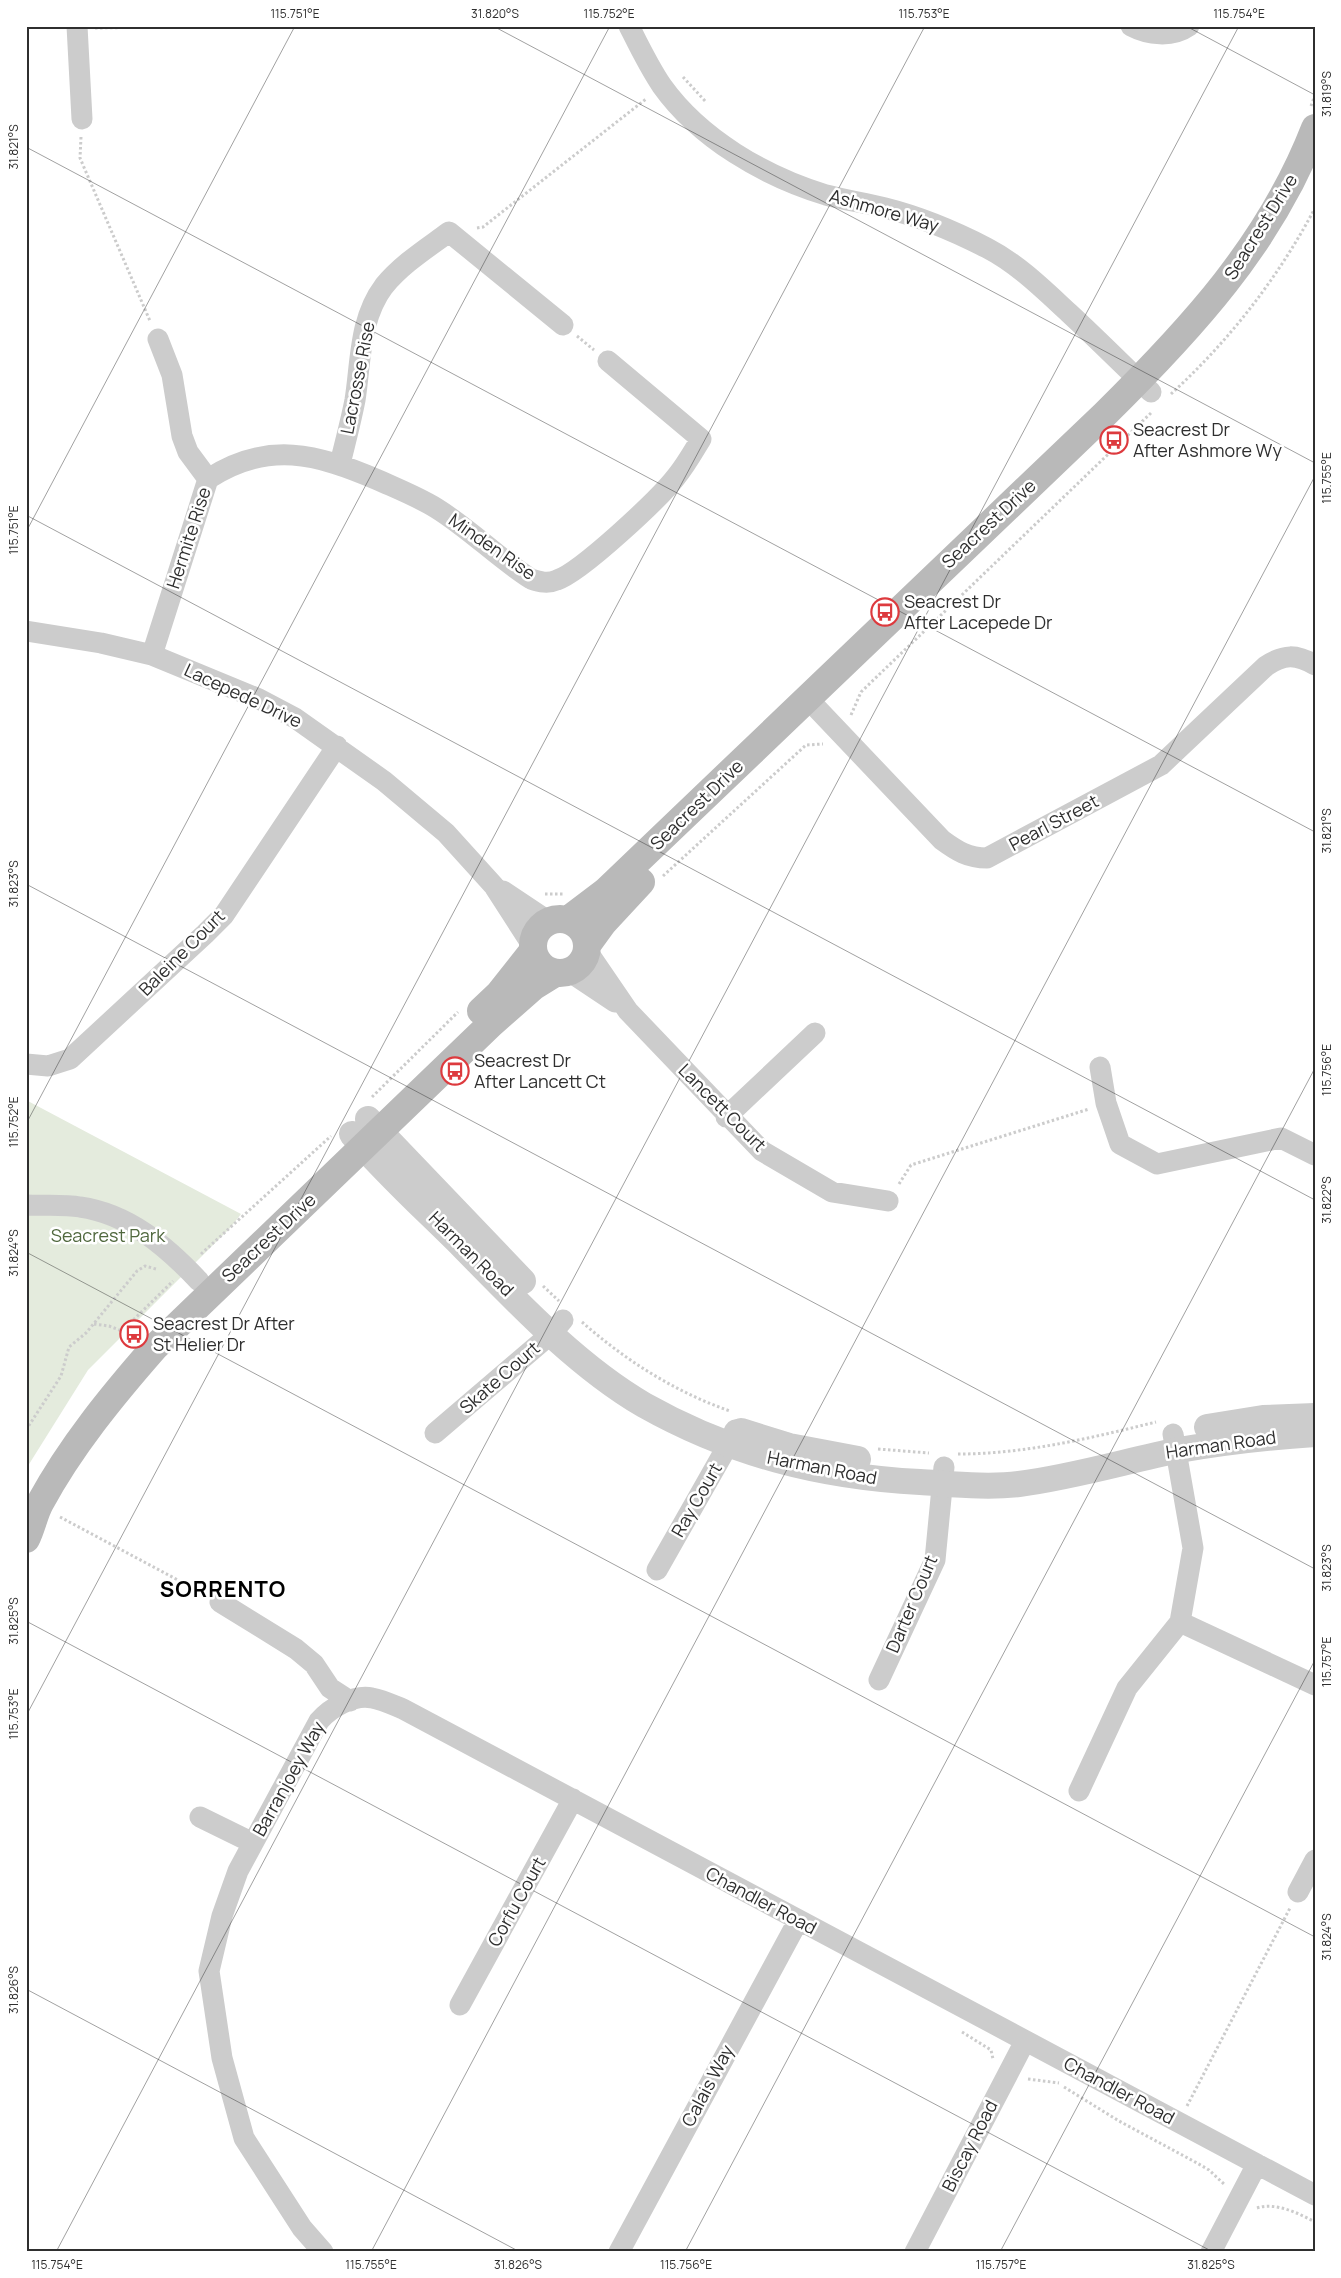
<svg xmlns="http://www.w3.org/2000/svg" width="1341" height="2278" font-family="Manrope,sans-serif">
<style>
.green{fill:#e4ebdd}
.lines{fill:none;stroke-linecap:round;stroke-linejoin:round}
.path{stroke:#ccc;stroke-width:3;stroke-dasharray:2.5 2.5;stroke-linecap:butt}
.minor{stroke:#ccc;stroke-width:21}
.tertiary{stroke:#ccc;stroke-width:26}
.secondary{stroke:#b9b9b9;stroke-width:28}
.ticks{fill:none;stroke:#2f2f2f;stroke-width:1;stroke-opacity:0.45}
.labels{text-anchor:middle;stroke-width:5;stroke-linejoin:round;paint-order:stroke}
.street-label{font-size:18px;fill:#2f2f2f;stroke:#fff}
.poi-label{font-size:18px;fill:#2f2f2f;stroke:#fff;text-anchor:start}
.park-label{font-size:18px;fill:#50683e;stroke:#fff}
.district-label{font-size:22px;font-weight:bold;letter-spacing:1px;fill:#000;stroke:#fff}
.neatline{fill:none;stroke:#2f2f2f;stroke-width:2}
.ticks-label{font-size:12px;text-anchor:middle;fill:#2f2f2f}
</style>
<rect width="100%" height="100%" fill="#fff"/>
<path class="green" d="M 26,1100 L 241,1214 L 230,1228 L 88,1370 L 26,1469 Z"/>
<g class="lines">
<path class="path" d="M 95,28 L 222,26
M 683,77 L 706,102
M 1311,106 L 1315,95
M 81,137 L 80,158 L 150,321
M 477,228 L 483,227 L 646,99
M 577,336 L 594,350
M 1171,394 C 1229,341 1278,278 1315,208
M 851,715 L 861,692 L 1152,412
M 663,876 L 806,745 L 823,744
M 545,894 L 564,894
M 372,1097 L 458,1012
M 899,1184 L 911,1165 L 1089,1109
M 201,1254 L 331,1136
M 543,1286 L 559,1301
M 582,1322 C 625,1360 675,1392 730,1411
M 94,1324 L 109,1326 L 122,1331 L 173,1281
M 26,1430 L 61,1376 L 69,1347 L 86,1333 L 137,1271 L 145,1266 L 156,1269
M 878,1449 L 929,1453
M 958,1454 C 1025,1454 1091,1438 1156,1422
M 60,1517 L 204,1594
M 962,2032 L 991,2050 L 993,2059
M 1028,2079 L 1059,2083
M 1064,2087 L 1119,2121 L 1197,2163 L 1209,2170 L 1225,2185
M 1187,2106 L 1290,1908
M 1257,2208 C 1276,2202 1298,2213 1315,2222"/>
<path class="minor" d="M 77,26 L 82,119
M 629,26 C 639,46 649,67 662,86 C 700,139 764,176 826,195 C 845,200 865,203 885,208 C 921,217 954,231 987,248 C 1018,264 1044,290 1069,313 C 1097,339 1124,366 1151,392
M 1131,26 C 1148,35 1172,38 1189,26
M 340,464 C 345,443 351,421 355,400 C 361,362 359,319 384,286 C 402,264 426,249 449,232 L 563,325
M 208,479 C 268,440 317,454 378,480 C 398,489 418,497 436,508 C 470,529 498,558 531,579 C 540,582 548,584 557,580 C 581,572 659,499 676,477 C 686,465 693,452 701,439 L 608,361
M 26,631 L 101,643 L 152,655 L 259,699 L 295,718 L 384,781 L 446,833 L 494,886 L 532,945
M 152,655 L 208,479 L 188,452 L 182,436 L 172,375 L 158,339
M 808,699 L 942,840 C 957,851 968,858 987,858 L 1161,765 L 1266,666 C 1284,654 1296,654 1315,665
M 503,891 L 548,921
M 587,951 L 628,1011 L 762,1151 L 832,1192 L 888,1201
M 570,972 L 615,1002
M 26,1064 L 48,1066 L 70,1059 L 205,934 L 224,915 L 337,746
M 1100,1067 L 1106,1103 L 1120,1144 L 1157,1164 L 1281,1138 L 1315,1155
M 726,1117 L 815,1033
M 26,1205 C 44,1206 63,1204 80,1207 C 129,1214 166,1246 199,1281
M 435,1433 L 552,1333 L 563,1320
M 657,1570 L 728,1445 L 735,1430
M 220,1602 L 296,1649 L 314,1664 L 330,1688 L 350,1701
M 1180,1622 L 1315,1685
M 879,1680 L 935,1560 L 944,1467
M 1079,1791 L 1127,1688 L 1180,1622 L 1193,1548 L 1173,1434
M 200,1817 L 253,1843
M 1298,1892 L 1315,1860
M 460,2005 L 573,1799
M 323,2252 L 302,2228 L 244,2138 L 222,2058 L 209,1971 L 222,1916 L 238,1871 L 319,1721 C 330,1708 354,1694 372,1698 C 383,1700 393,1705 403,1709 L 1315,2195
M 619,2252 L 798,1921
M 915,2252 L 1025,2041
M 1211,2252 L 1257,2164"/>
<path class="tertiary" d="M 368,1119 L 523,1281
M 352,1134 C 386,1174 426,1210 463,1247 C 517,1302 577,1366 644,1405 C 731,1454 821,1477 920,1482 C 952,1484 987,1488 1019,1484 C 1073,1477 1126,1461 1179,1450 C 1224,1442 1269,1437 1315,1434
M 1207,1427 L 1263,1418 L 1315,1416
M 741,1431 L 789,1446 L 858,1459"/>
<path class="secondary" d="M533 946a27 27 0 1 1 54 0a27 27 0 1 1-54 0Z
M 568,920 L 605,892 L 1104,415 C 1191,329 1270,244 1315,128
M 587,945 L 603,923 L 641,882
M 481,1011 L 499,994 L 533,951
M 26,1539 C 32,1527 34,1514 40,1503 C 71,1446 112,1396 154,1348 L 492,1023 L 534,986 L 555,973"/>
</g>
<path class="ticks" d="M 493,26 L 1315,463M 1186,26 L 1315,95M 26,147 L 1315,832M 26,515 L 1315,1200M 26,532 L 295,26M 26,884 L 1315,1569M 26,1124 L 610,26M 26,1252 L 1315,1937M 26,1621 L 1213,2252M 26,1716 L 925,26M 26,1989 L 520,2252M 56,2252 L 1239,26M 371,2252 L 1315,476M 685,2252 L 1315,1068M 1000,2252 L 1315,1660M 1315,2252 L 1315,2251"/>
<defs>
<g id="bus-ring" transform="scale(1.4375)"><circle r="9.5" fill="#fff" stroke="#dd3a3e" stroke-width="1.5"/><path d="M-5-6H5V4H4V6H2V4H-2V6H-4V4H-5ZM-3.5-4V0h7V-4ZM-3.5 1.2v1.5H-2V1.2ZM2 1.2v1.5H3.5V1.2Z" fill="#dd3a3e"/></g>
</defs>
<g fill-rule="evenodd">
<use href="#bus-ring" x="1114" y="440"/>
<use href="#bus-ring" x="885" y="612"/>
<use href="#bus-ring" x="455" y="1071"/>
<use href="#bus-ring" x="134" y="1334"/>
</g>
<g class="labels">
<g class="street-label">
<text transform="translate(884 211) rotate(16)" y="6">Ashmore Way</text>
<text transform="translate(1261 227) rotate(-58)" y="6">Seacrest Drive</text>
<text transform="translate(358 378) rotate(-79)" y="6">Lacrosse Rise</text>
<text transform="translate(989 524) rotate(-43)" y="6">Seacrest Drive</text>
<text transform="translate(189 538) rotate(-72)" y="6">Hermite Rise</text>
<text transform="translate(492 547) rotate(35)" y="6">Minden Rise</text>
<text transform="translate(243 696) rotate(25)" y="6">Lacepede Drive</text>
<text transform="translate(697 805) rotate(-44)" y="6">Seacrest Drive</text>
<text transform="translate(1054 823) rotate(-28)" y="6">Pearl Street</text>
<text transform="translate(182 953) rotate(-45)" y="6">Baleine Court</text>
<text transform="translate(722 1108) rotate(45)" y="6">Lancett Court</text>
<text transform="translate(269 1238) rotate(-43)" y="6">Seacrest Drive</text>
<text transform="translate(471 1254) rotate(45)" y="6">Harman Road</text>
<text transform="translate(500 1378) rotate(-41)" y="6">Skate Court</text>
<text transform="translate(1221 1445) rotate(-8)" y="6">Harman Road</text>
<text transform="translate(822 1468) rotate(11)" y="6">Harman Road</text>
<text transform="translate(697 1500) rotate(-60)" y="6">Ray Court</text>
<text transform="translate(912 1604) rotate(-67)" y="6">Darter Court</text>
<text transform="translate(289 1779) rotate(-61)" y="6">Barranjoey Way</text>
<text transform="translate(761 1901) rotate(28)" y="6">Chandler Road</text>
<text transform="translate(517 1902) rotate(-61)" y="6">Corfu Court</text>
<text transform="translate(708 2086) rotate(-62)" y="6">Calais Way</text>
<text transform="translate(1119 2091) rotate(28)" y="6">Chandler Road</text>
<text transform="translate(970 2146) rotate(-63)" y="6">Biscay Road</text>
</g>
<g class="poi-label">
<text x="1133" y="436">Seacrest Dr<tspan x="1133" dy="21">After Ashmore Wy</tspan></text>
<text x="904" y="608">Seacrest Dr<tspan x="904" dy="21">After Lacepede Dr</tspan></text>
<text x="474" y="1067">Seacrest Dr<tspan x="474" dy="21">After Lancett Ct</tspan></text>
<text x="153" y="1330">Seacrest Dr After<tspan x="153" dy="21">St Helier Dr</tspan></text>
</g>
<g class="park-label">
<text x="108" y="1242">Seacrest Park</text>
</g>
<g class="district-label">
<text x="223" y="1597">SORRENTO</text>
</g>
</g>
<rect width="1341" height="2278" fill="none" stroke="#ffffff" stroke-width="55"/>
<rect x="28" y="28" width="1286" height="2222" class="neatline"/>
<g class="ticks-label">
<text x="295" y="18">115.751°E</text>
<text x="495" y="18">31.820°S</text>
<text x="609" y="18">115.752°E</text>
<text x="924" y="18">115.753°E</text>
<text x="1239" y="18">115.754°E</text>
<text transform="translate(1327 94) rotate(-90)" y="4">31.819°S</text>
<text transform="translate(14 147) rotate(-90)" y="4">31.821°S</text>
<text transform="translate(1327 478) rotate(-90)" y="4">115.755°E</text>
<text transform="translate(14 530) rotate(-90)" y="4">115.751°E</text>
<text transform="translate(1327 831) rotate(-90)" y="4">31.821°S</text>
<text transform="translate(14 884) rotate(-90)" y="4">31.823°S</text>
<text transform="translate(1327 1070) rotate(-90)" y="4">115.756°E</text>
<text transform="translate(14 1122) rotate(-90)" y="4">115.752°E</text>
<text transform="translate(1327 1200) rotate(-90)" y="4">31.822°S</text>
<text transform="translate(14 1253) rotate(-90)" y="4">31.824°S</text>
<text transform="translate(1327 1568) rotate(-90)" y="4">31.823°S</text>
<text transform="translate(14 1621) rotate(-90)" y="4">31.825°S</text>
<text transform="translate(1327 1662) rotate(-90)" y="4">115.757°E</text>
<text transform="translate(14 1714) rotate(-90)" y="4">115.753°E</text>
<text transform="translate(1327 1937) rotate(-90)" y="4">31.824°S</text>
<text transform="translate(14 1990) rotate(-90)" y="4">31.826°S</text>
<text x="57" y="2269">115.754°E</text>
<text x="371" y="2269">115.755°E</text>
<text x="518" y="2269">31.826°S</text>
<text x="686" y="2269">115.756°E</text>
<text x="1001" y="2269">115.757°E</text>
<text x="1211" y="2269">31.825°S</text>
</g>
</svg>
